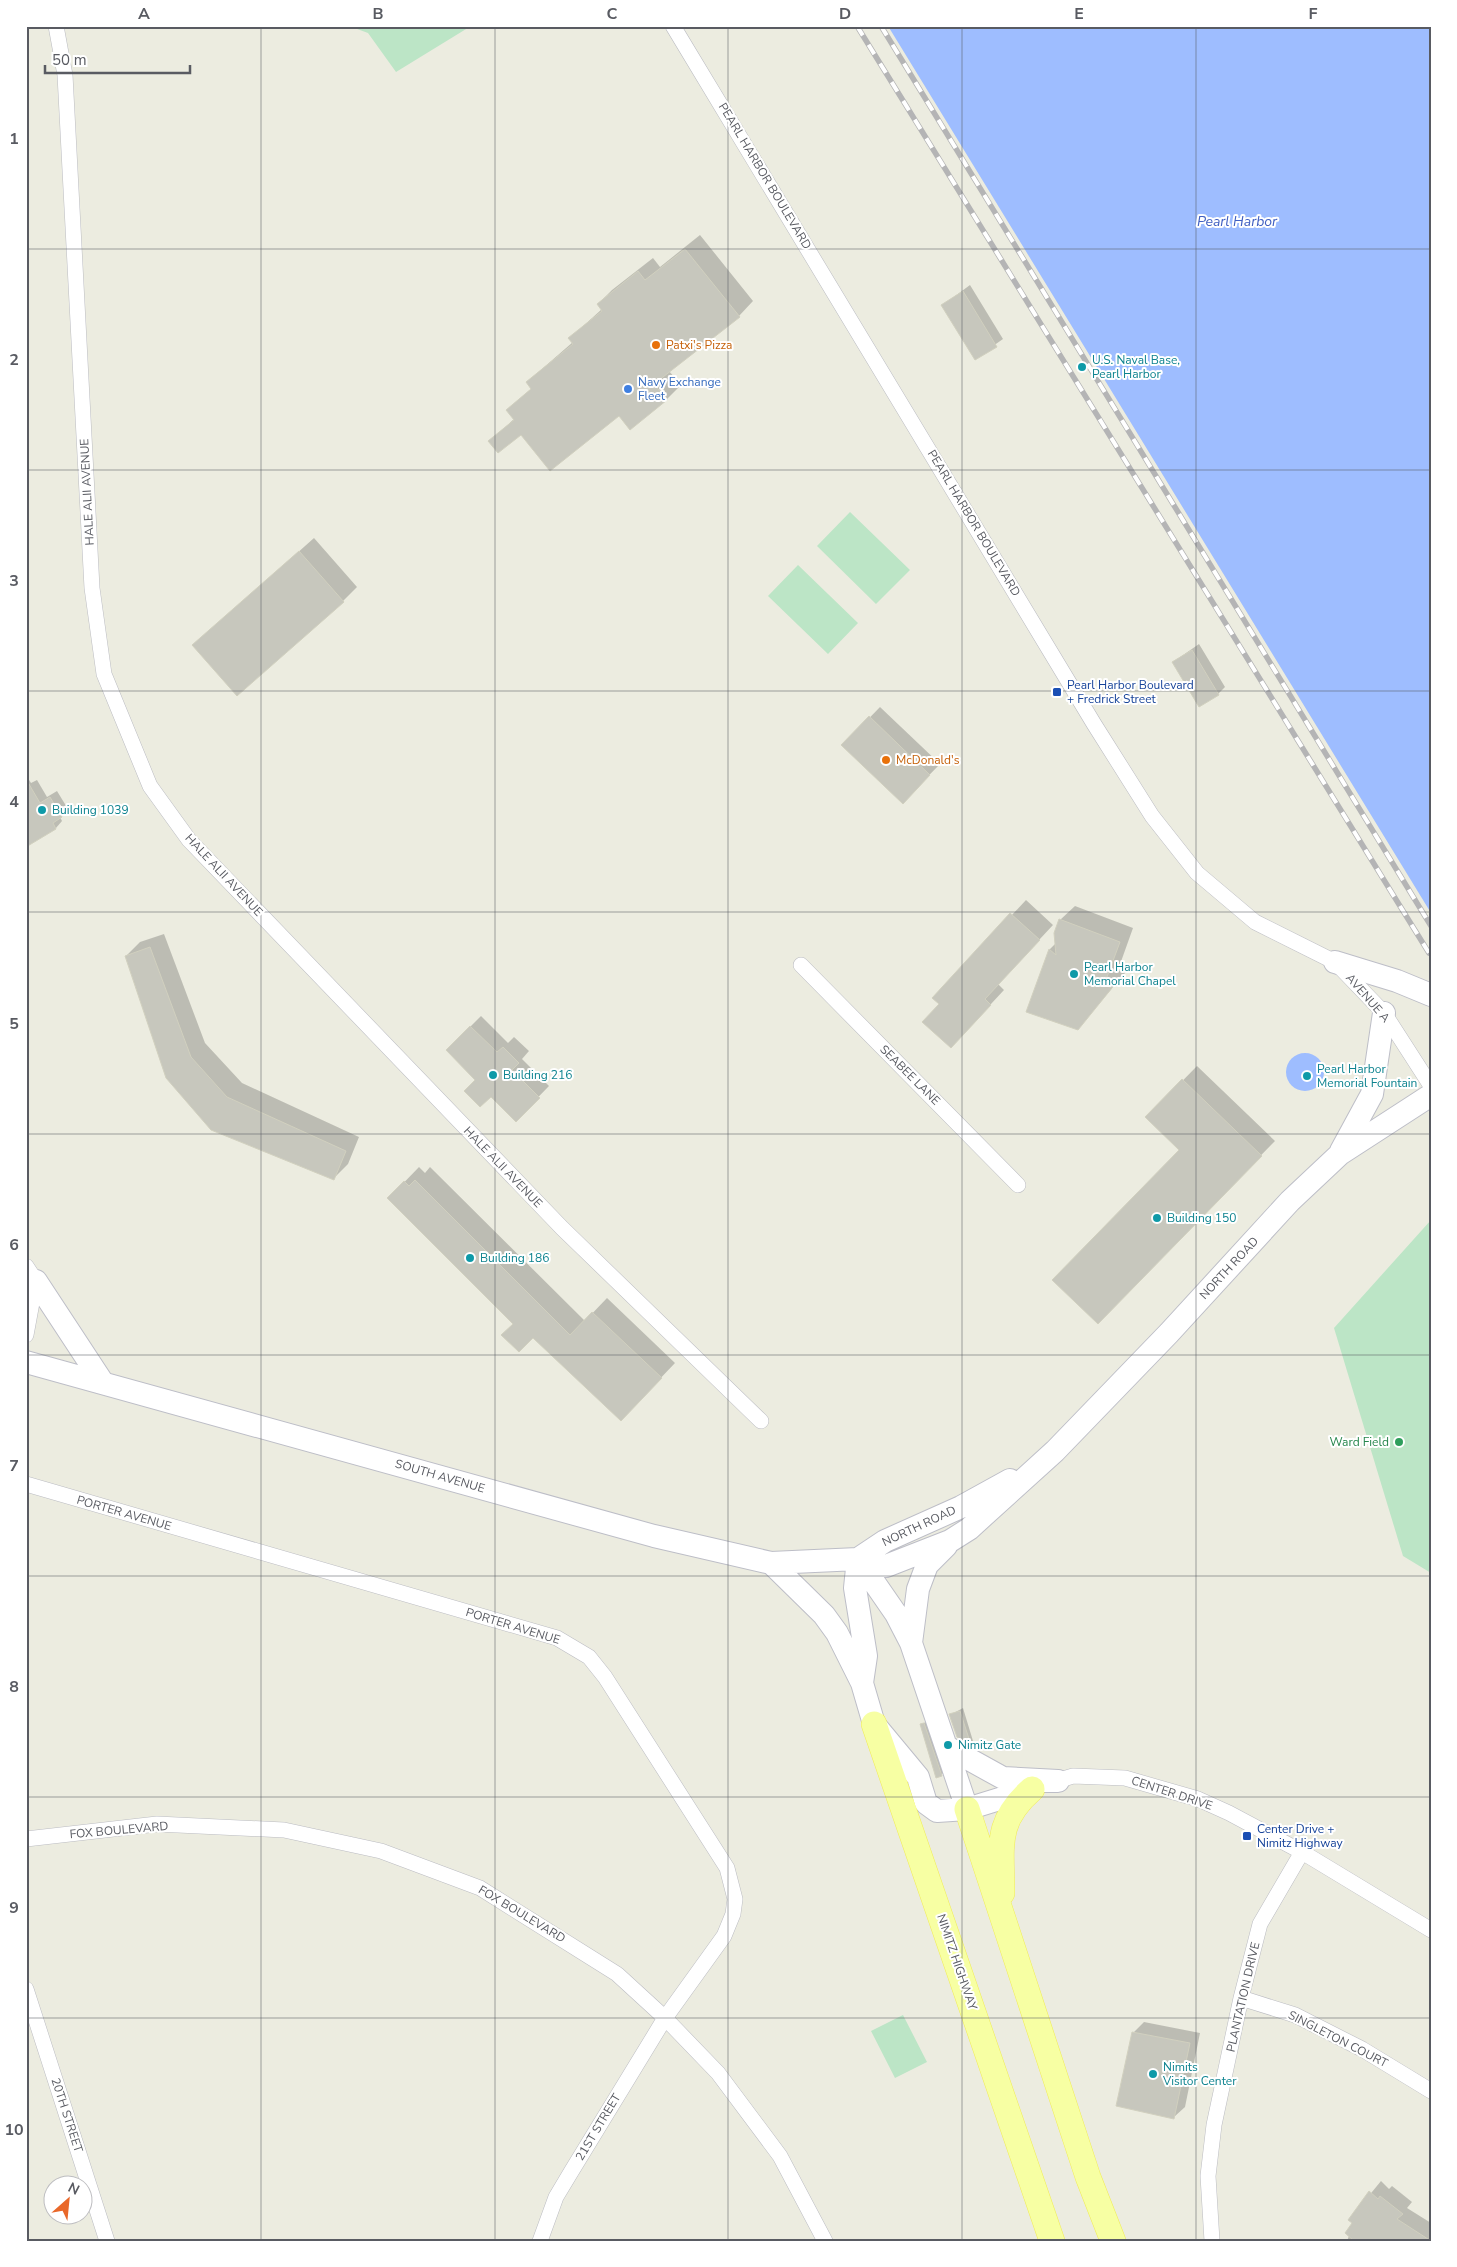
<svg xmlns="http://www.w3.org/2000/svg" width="1457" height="2267" font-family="'Nunito Sans',sans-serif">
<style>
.green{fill:#bce5c6}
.water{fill:#9ebdff}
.shadow{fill:#0003}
.building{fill:#c7c7bd;stroke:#d1d0bf}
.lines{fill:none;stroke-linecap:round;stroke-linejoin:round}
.street-casing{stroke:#bbbcc2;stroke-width:16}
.secondary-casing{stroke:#bdbec7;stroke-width:24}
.primary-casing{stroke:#f1ec55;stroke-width:26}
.street{stroke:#fff;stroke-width:15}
.secondary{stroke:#fff;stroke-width:22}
.primary{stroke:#f7ffa3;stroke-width:25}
.rail-casing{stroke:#b4b4b5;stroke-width:5.5}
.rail{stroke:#fff;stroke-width:4;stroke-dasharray:11;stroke-linecap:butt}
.grid{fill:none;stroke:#595b62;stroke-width:1;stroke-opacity:0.55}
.food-dot{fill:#e8710a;stroke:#fff;stroke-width:2}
.culture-dot{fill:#0f9aa8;stroke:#fff;stroke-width:2}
.shop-dot{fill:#3f7fe0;stroke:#fff;stroke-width:2}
.transit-dot{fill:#1a4fb4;stroke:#fff;stroke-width:2}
.leisure-dot{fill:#2e9e5b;stroke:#fff;stroke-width:2}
.labels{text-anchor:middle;stroke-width:4;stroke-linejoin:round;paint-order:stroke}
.street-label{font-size:12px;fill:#595b62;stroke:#fff}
.food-label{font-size:12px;fill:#c56008;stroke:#fff;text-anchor:start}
.culture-label{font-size:12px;fill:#0d838f;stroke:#fff;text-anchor:start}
.shop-label{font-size:12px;fill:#366cbe;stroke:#fff;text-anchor:start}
.transit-label{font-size:12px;fill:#164399;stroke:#fff;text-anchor:start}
.leisure-label{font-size:12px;fill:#27864d;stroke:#fff;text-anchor:end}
.water-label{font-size:14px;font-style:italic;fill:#4160c2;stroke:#fff}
.neatline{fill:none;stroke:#595b62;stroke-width:2}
.grid-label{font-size:16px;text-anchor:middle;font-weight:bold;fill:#595b62}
</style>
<rect width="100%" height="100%" fill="#ecece0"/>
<path class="green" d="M 349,26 L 471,26 L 396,72 L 368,33 Z
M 850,512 L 910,570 L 876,604 L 817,546 Z
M 798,565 L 858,623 L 828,654 L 768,596 Z
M 1431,1220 L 1431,1573 L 1403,1556 L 1334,1328 Z
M 903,2015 L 927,2062 L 895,2078 L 871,2031 Z"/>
<path class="water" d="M 888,26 L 1431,26 L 1431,913 Z
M1286 1072a19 19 0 1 1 38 0a19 19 0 1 1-38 0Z"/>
<path class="shadow" d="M 700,235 L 753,301 L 739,316 L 669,371 L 681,385 L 667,399 L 630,429 L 619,415 L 490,441 L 514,419 L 507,410 L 532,388 L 527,382 L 573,342 L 570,338 L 602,309 L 598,304 L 612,290 L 653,258 L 660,267 Z
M 970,285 L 1003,339 L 976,358 L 943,305 Z
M 314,538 L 357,587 L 343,601 L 194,645 Z
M 1199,644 L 1225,687 L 1218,694 L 1173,662 Z
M 880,707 L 940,764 L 903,802 L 843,745 Z
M 26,775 L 31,783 L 37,780 L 47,797 L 57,791 L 68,809 L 60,817 L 62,821 L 56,828 L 26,845 Z
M 1026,900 L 1053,925 L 998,984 L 1004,990 L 965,1032 L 934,998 Z
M 1075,906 L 1133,928 L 1118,970 L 1125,973 L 1077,1029 L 1028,1011 L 1050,949 L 1056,943 L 1060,920 Z
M 164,934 L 205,1043 L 242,1083 L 359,1137 L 348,1164 L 334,1178 L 212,1129 L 126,956 L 140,942 Z
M 481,1016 L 508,1043 L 514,1037 L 529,1051 L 522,1059 L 549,1086 L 516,1120 L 447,1050 Z
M 1197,1066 L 1275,1141 L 1112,1308 L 1181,1150 L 1147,1117 Z
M 419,1167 L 425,1173 L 430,1167 L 585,1321 L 607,1298 L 675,1363 L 635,1405 L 515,1324 L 389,1198 Z
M 963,1708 L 973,1741 L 970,1743 L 950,1715 Z
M 927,1721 L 944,1772 L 941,1775 L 921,1725 Z
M 1144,2022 L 1200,2033 L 1185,2107 L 1174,2117 L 1133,2033 Z
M 1381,2181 L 1389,2189 L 1392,2186 L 1412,2202 L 1407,2208 L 1431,2223 L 1431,2241 L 1347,2241 L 1354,2223 L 1349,2220 Z"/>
<path class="building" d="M 685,249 L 740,317 L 654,384 L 667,400 L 630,430 L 619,416 L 550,471 L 521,435 L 498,453 L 488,441 L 514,420 L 506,410 L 531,389 L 526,382 L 573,344 L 568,338 L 602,311 L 597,304 L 638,271 L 645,280 Z
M 963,291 L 997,347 L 975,360 L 941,305 Z
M 299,551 L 344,602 L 237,696 L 192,645 Z
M 1192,650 L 1219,695 L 1199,707 L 1172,662 Z
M 869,716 L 930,775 L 903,804 L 841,745 Z
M 26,779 L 40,803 L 50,797 L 62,817 L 53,823 L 56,829 L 26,847 Z
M 1010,913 L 1040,940 L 985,999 L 991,1005 L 951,1048 L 922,1022 L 939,1004 L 932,998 Z
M 1059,919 L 1120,942 L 1104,985 L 1112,988 L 1078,1030 L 1026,1012 L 1049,949 L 1056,955 L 1054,933 Z
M 150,947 L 191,1057 L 227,1097 L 346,1151 L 334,1180 L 211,1130 L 166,1078 L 125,956 Z
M 470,1026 L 497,1052 L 503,1047 L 519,1063 L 512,1070 L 540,1098 L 516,1122 L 491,1097 L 480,1107 L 464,1091 L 475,1080 L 446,1050 Z
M 1182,1079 L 1262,1156 L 1098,1324 L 1052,1280 L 1179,1150 L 1145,1117 Z
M 415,1180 L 570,1335 L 592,1312 L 662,1378 L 621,1421 L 533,1338 L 519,1352 L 501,1335 L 513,1324 L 387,1198 L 404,1181 L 409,1186 Z
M 960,1711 L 971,1745 L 957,1737 L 949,1714 Z
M 924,1723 L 942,1776 L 936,1778 L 920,1724 Z
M 1132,2032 L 1190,2043 L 1174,2119 L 1116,2106 Z
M 1369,2191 L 1378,2199 L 1380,2196 L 1403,2214 L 1397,2219 L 1431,2241 L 1354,2241 L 1345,2233 L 1352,2223 L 1348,2220 Z"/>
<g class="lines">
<g class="street-casing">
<path id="street" d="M 56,26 L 65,75 L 92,588 L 104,674 L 150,786 L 189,840 L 562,1228 L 761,1421
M 673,26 L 1094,724 L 1152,816 L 1197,873 L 1255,922 L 1335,962 L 1384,1013 L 1431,1086
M 801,965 L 1018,1185
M 26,1266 L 36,1281 L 26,1335
M 26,1484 L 557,1638 L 589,1657 L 605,1677 L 727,1868 L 735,1899 L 733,1914 L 724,1936 L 665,2018 L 571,2172 L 556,2197 L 540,2241
M 1050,1783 L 1073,1776 L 1125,1778 L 1198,1799 L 1229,1813 L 1302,1852 L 1431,1930
M 26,1839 L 157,1824 L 284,1830 L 381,1851 L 480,1888 L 617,1974 L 665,2018 L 718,2073 L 780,2156 L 825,2241
M 26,1989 L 107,2241
M 1241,1998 L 1295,2015 L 1362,2049 L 1431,2091
M 1212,2241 L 1208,2176 L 1214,2125 L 1241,1998 L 1260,1924 L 1302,1852"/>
</g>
<g class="secondary-casing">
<path id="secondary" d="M 1335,962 L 1397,981 L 1431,995
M 1341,1151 L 1372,1094 L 1384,1013
M 36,1281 L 103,1383
M 26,1362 L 654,1536 L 771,1563 L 858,1559 L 886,1566 L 950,1541 L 969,1529 L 1055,1451 L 1169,1333 L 1290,1201 L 1340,1154 L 1431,1095
M 858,1559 L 896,1614 L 911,1643 L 967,1809
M 858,1559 L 885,1541 L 961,1507 L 1010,1480
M 858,1559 L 855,1588 L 866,1656 L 862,1683
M 771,1563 L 824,1615 L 837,1633 L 862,1683 L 874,1724 L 918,1777 L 926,1803 L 937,1811 L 967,1809 L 1032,1789
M 911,1643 L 918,1589 L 927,1565 L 946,1546
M 947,1747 L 1003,1778 L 1058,1781"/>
</g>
<g class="primary-casing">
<path id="primary" d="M 874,1724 L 1052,2241
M 967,1809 L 1088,2177 L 1113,2241
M 1002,1893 C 1002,1847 994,1822 1032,1789"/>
</g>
<use href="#street" class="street"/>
<use href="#secondary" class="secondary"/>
<use href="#primary" class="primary"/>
<g class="rail-casing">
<path id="rail" d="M 857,26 L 1429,953
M 881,26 L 1431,926"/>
</g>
<use href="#rail" class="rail"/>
</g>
<path class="grid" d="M 261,26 L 261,2241M 495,26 L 495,2241M 728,26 L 728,2241M 962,26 L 962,2241M 1196,26 L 1196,2241M 26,249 L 1431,249M 26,470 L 1431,470M 26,691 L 1431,691M 26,912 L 1431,912M 26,1134 L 1431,1134M 26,1355 L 1431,1355M 26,1576 L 1431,1576M 26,1797 L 1431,1797M 26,2018 L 1431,2018"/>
<g class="food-dot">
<circle cx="656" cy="345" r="5"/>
<circle cx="886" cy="760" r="5"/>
</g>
<g class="culture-dot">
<circle cx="1082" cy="367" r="5"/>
<circle cx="42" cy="810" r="5"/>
<circle cx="1074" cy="974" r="5"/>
<circle cx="493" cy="1075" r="5"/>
<circle cx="1307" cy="1076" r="5"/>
<circle cx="1157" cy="1218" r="5"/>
<circle cx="470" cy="1258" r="5"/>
<circle cx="948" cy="1745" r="5"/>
<circle cx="1153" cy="2074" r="5"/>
</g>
<circle class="shop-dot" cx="628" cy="389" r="5"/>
<g class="transit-dot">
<rect x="1052" y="687" width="10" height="10" rx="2.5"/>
<rect x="1242" y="1831" width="10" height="10" rx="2.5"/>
</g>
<circle class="leisure-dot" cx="1399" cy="1442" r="5"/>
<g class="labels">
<g class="street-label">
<text transform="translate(765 176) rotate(59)" y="4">PEARL HARBOR BOULEVARD</text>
<text transform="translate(87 492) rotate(-93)" y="4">HALE ALII AVENUE</text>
<text transform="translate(974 523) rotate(59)" y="4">PEARL HARBOR BOULEVARD</text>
<text transform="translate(224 875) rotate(47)" y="4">HALE ALII AVENUE</text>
<text transform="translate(1368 998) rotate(49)" y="4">AVENUE A</text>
<text transform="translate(910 1075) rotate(45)" y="4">SEABEE LANE</text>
<text transform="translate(503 1167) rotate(46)" y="4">HALE ALII AVENUE</text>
<text transform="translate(1229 1268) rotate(-47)" y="4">NORTH ROAD</text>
<text transform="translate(440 1476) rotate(16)" y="4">SOUTH AVENUE</text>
<text transform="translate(124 1513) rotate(16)" y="4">PORTER AVENUE</text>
<text transform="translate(919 1526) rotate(-25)" y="4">NORTH ROAD</text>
<text transform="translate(513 1626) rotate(17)" y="4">PORTER AVENUE</text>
<text transform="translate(1172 1793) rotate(18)" y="4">CENTER DRIVE</text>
<text transform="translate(119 1830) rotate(-5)" y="4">FOX BOULEVARD</text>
<text transform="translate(522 1914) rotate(31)" y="4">FOX BOULEVARD</text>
<text transform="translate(957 1962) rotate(71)" y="4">NIMITZ HIGHWAY</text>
<text transform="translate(1243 1997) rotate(-77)" y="4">PLANTATION DRIVE</text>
<text transform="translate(1338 2039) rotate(27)" y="4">SINGLETON COURT</text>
<text transform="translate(67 2115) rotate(72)" y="4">20TH STREET</text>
<text transform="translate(598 2127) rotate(-59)" y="4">21ST STREET</text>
</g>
<g class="food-label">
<text x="666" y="349">Patxi's Pizza</text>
<text x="896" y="764">McDonald's</text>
</g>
<g class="culture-label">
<text x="1092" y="364">U.S. Naval Base,<tspan x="1092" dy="14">Pearl Harbor</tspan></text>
<text x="52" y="814">Building 1039</text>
<text x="1084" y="971">Pearl Harbor<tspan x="1084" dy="14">Memorial Chapel</tspan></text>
<text x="1317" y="1073">Pearl Harbor<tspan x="1317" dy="14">Memorial Fountain</tspan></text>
<text x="503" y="1079">Building 216</text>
<text x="1167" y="1222">Building 150</text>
<text x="480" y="1262">Building 186</text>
<text x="958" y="1749">Nimitz Gate</text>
<text x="1163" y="2071">Nimits<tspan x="1163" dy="14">Visitor Center</tspan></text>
</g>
<g class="shop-label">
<text x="638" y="386">Navy Exchange<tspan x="638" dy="14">Fleet</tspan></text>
</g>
<g class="transit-label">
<text x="1067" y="689">Pearl Harbor Boulevard<tspan x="1067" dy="14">+ Fredrick Street</tspan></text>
<text x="1257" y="1833">Center Drive +<tspan x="1257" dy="14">Nimitz Highway</tspan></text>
</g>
<g class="leisure-label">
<text x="1389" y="1446">Ward Field</text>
</g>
<g class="water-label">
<text x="1237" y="226">Pearl Harbor</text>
</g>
</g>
<rect width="1457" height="2267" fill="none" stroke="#ffffff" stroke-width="55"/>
<g transform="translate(68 2200) rotate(27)"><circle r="24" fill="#ffffff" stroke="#bdbdc0"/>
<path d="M0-4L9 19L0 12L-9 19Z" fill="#e9682a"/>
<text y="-8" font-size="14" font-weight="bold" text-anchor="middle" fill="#595b62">N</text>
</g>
<path d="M45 65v8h145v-8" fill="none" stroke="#595b62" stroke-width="2.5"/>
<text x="52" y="65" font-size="15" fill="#595b62" stroke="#ffffff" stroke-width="4" paint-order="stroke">50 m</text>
<rect x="28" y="28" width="1402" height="2212" class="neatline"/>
<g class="grid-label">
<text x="144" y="19">A</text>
<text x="378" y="19">B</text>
<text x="612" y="19">C</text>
<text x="845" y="19">D</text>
<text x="1079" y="19">E</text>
<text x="1313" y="19">F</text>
<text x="14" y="144">1</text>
<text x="14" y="365">2</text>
<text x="14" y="586">3</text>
<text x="14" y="807">4</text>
<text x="14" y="1029">5</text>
<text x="14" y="1250">6</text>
<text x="14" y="1471">7</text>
<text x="14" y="1692">8</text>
<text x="14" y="1913">9</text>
<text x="14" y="2135">10</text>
</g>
</svg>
